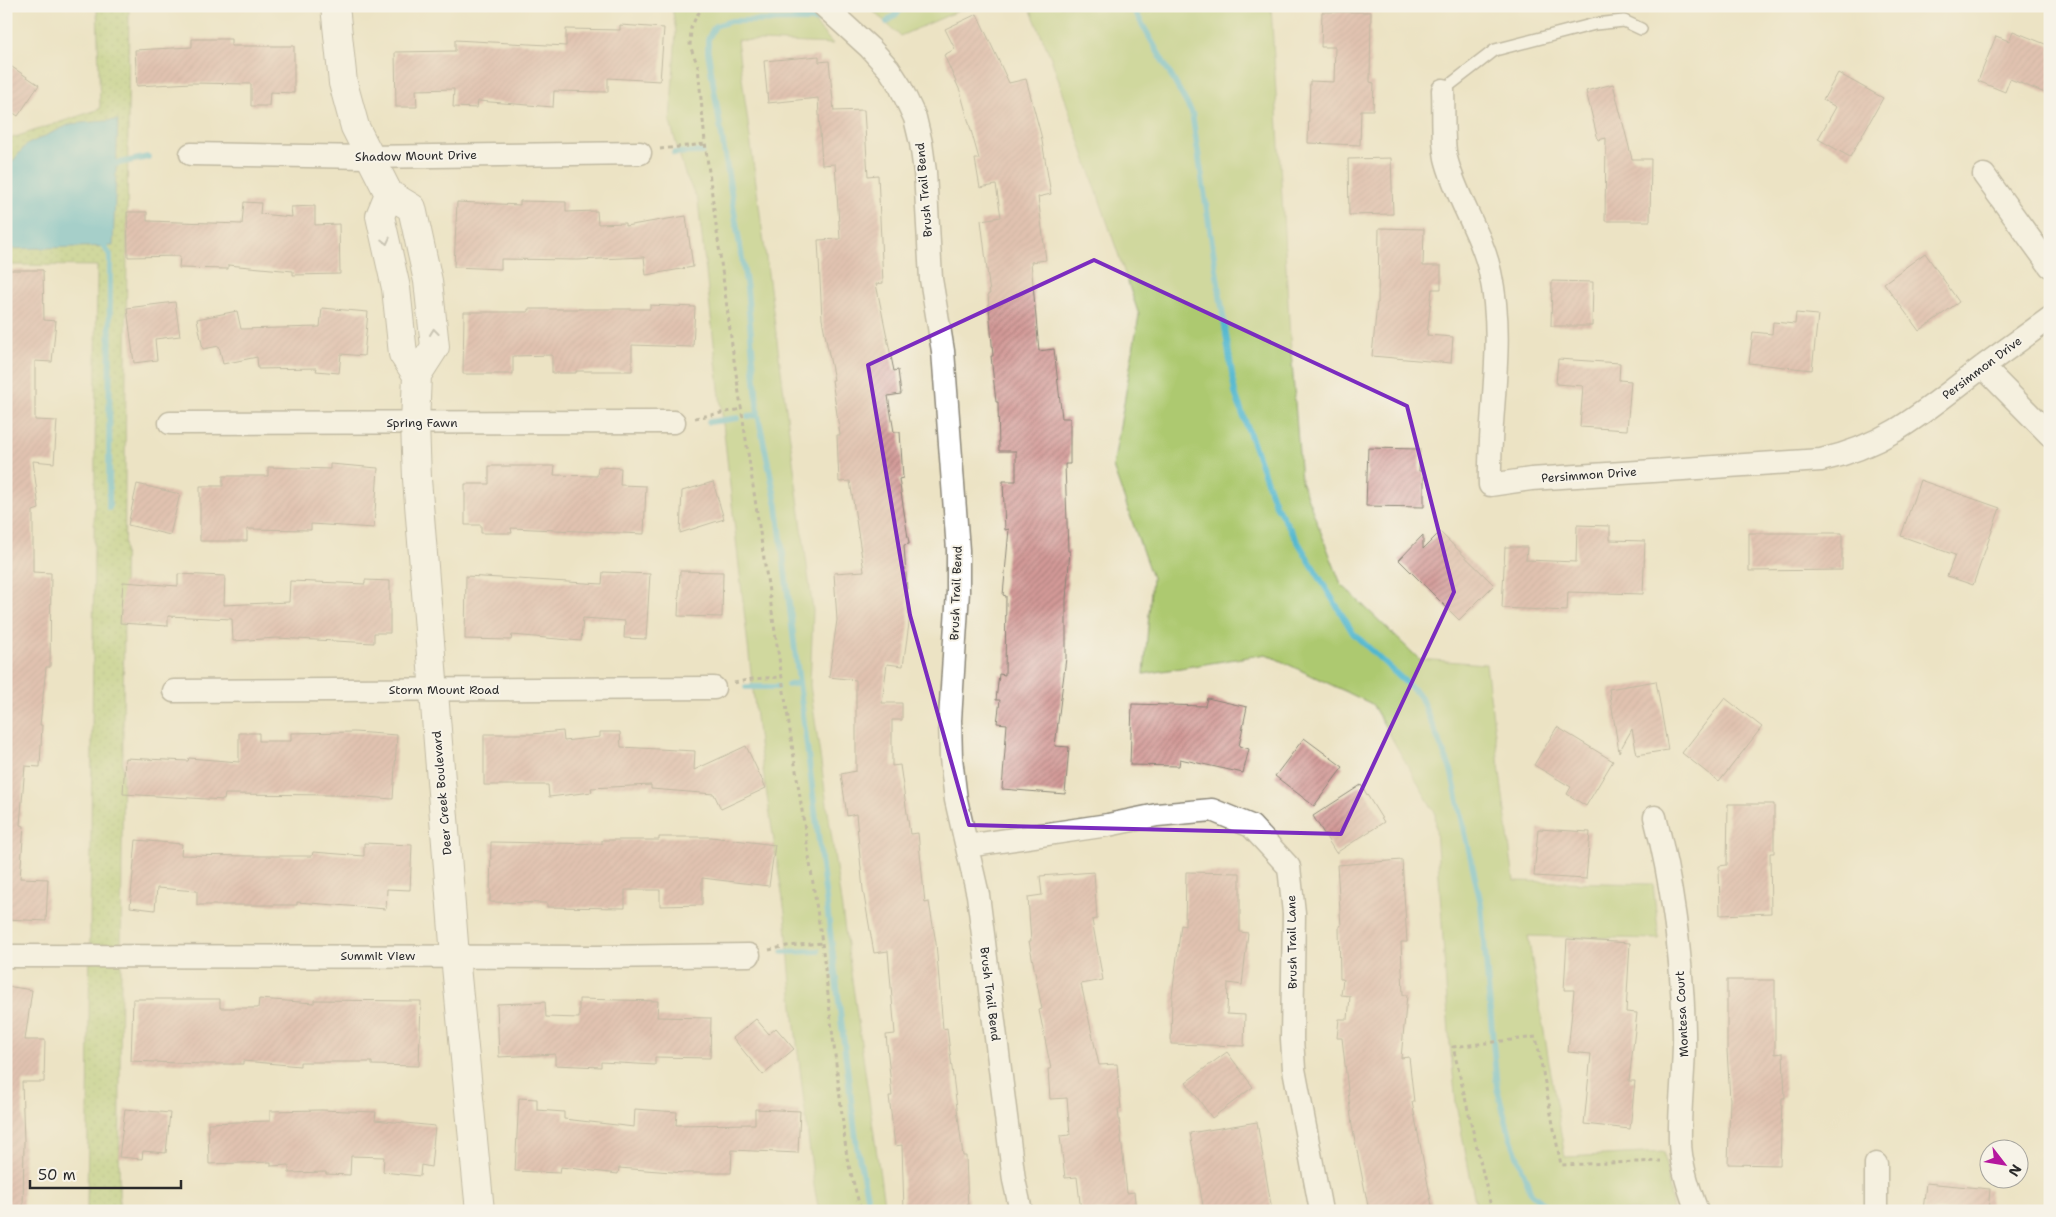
<svg xmlns="http://www.w3.org/2000/svg" width="2056" height="1217" font-family="'Shantell Sans',sans-serif">
<style>
.grass{fill:url(#grass-dots);stroke:#6c7a4d}
.park{fill:#adc96f;stroke:#6c7a4d}
.water{fill:#51b7cf;stroke:#3e717d}
.lines{fill:none;stroke-linecap:round;stroke-linejoin:round}
.stream{stroke:#51b7cf;stroke-width:6}
.building{fill:url(#building-hatch)}
.service-casing{stroke:#8c8778;stroke-width:14}
.minor-casing{stroke:#8c8778;stroke-width:25}
.tertiary-casing{stroke:#8c8778;stroke-width:30}
.path{stroke:#8c8778;stroke-width:3;stroke-dasharray:4 4;stroke-linecap:butt}
.service{stroke:#fff;stroke-width:11}
.minor{stroke:#fff;stroke-width:22}
.tertiary{stroke:#fff;stroke-width:28}
.oneway{stroke:#a0a0a0}
.marked{fill:none;stroke:#7b2cbf;stroke-width:4;stroke-linejoin:round}
.labels{text-anchor:middle;stroke-width:4;stroke-linejoin:round;paint-order:stroke}
.street-label{font-size:12px;fill:#2b2b2b;stroke:#f7f3e8}
</style>
<defs>
<pattern id="grass-dots" width="8" height="8" patternUnits="userSpaceOnUse" patternTransform="scale(1.25)"><rect width="8" height="8" fill="#adc96f"/><path d="M2 2h.1M6 6h.1" fill="none" stroke="#8da35b" stroke-width="1.8" stroke-linecap="round"/></pattern>
<pattern id="building-hatch" width="6" height="6" patternUnits="userSpaceOnUse" patternTransform="scale(1.25)"><rect width="6" height="6" fill="#d39a98"/><path d="M-1 1l2-2M0 6l6-6M5 7l2-2" fill="none" stroke="#ab7e7c"/></pattern>
</defs>
<rect width="100%" height="100%" fill="#f7f3e8"/>
<filter id="ink" filterUnits="userSpaceOnUse"><feTurbulence type="fractalNoise" baseFrequency=".02" numOctaves="2"/><feDisplacementMap in="SourceGraphic" scale="10" xChannelSelector="R" yChannelSelector="G"/><feConvolveMatrix kernelMatrix="1 2 1 2 8 2 1 2 1" color-interpolation-filters="sRGB"/></filter>
<filter id="wash" filterUnits="userSpaceOnUse"><feTurbulence type="fractalNoise" baseFrequency=".0096" numOctaves="4" result="noise"/><feDisplacementMap in="SourceGraphic" scale="20" xChannelSelector="R" yChannelSelector="G"/><feGaussianBlur stdDeviation="1.12" result="paint"/><feColorMatrix in="noise" values="0 0 0 0 0 0 0 0 0 0 0 0 0 0 0 0 0 1.4 0 .05"/><feComposite in="paint" operator="in"/></filter>
<g filter="url(#wash)">
<rect width="100%" height="100%" fill="#ece3c4"/>
<path class="grass" d="M 97,6 L 129,6 L 119,1211 L 87,1211 L 97,266 L 6,265 L 6,140 L 100,109 Z"/>
<path class="park" d="M 672,6 L 800,6 L 833,44 L 737,40 L 813,611 L 810,685 L 885,1211 L 819,1211 L 814,1186 L 794,1018 L 785,913 L 759,744 L 698,201 L 685,174 L 670,122 L 676,32 Z
M 872,6 L 970,6 L 900,36 L 870,8 Z
M 1029,6 L 1271,6 L 1290,337 L 1301,481 L 1341,584 L 1419,659 L 1486,664 L 1514,881 L 1653,884 L 1659,939 L 1528,936 L 1565,1157 L 1664,1152 L 1673,1211 L 1477,1211 L 1456,1104 L 1449,1034 L 1435,813 L 1372,704 L 1266,654 L 1144,674 L 1152,578 L 1113,467 L 1139,315 L 1051,58 Z"/>
<path class="water" d="M 118,120 L 113,246 L 6,249 L 6,178 L 9,166 L 26,145 L 71,124 Z"/>
<g class="lines">
<path class="stream" d="M 1132,6 L 1192,113 L 1235,393 L 1275,504 L 1353,633 L 1420,696 L 1451,770 L 1481,904 L 1497,1088 L 1511,1139 L 1531,1193 L 1552,1211
M 818,20 L 731,21 L 715,26 L 708,39 L 708,52 L 747,289 L 758,415 L 777,506 L 857,1147 L 870,1211
M 887,22 L 905,6
M 674,153 L 702,152
M 110,165 L 148,157
M 99,239 L 110,255 L 109,508
M 748,416 L 758,415
M 709,422 L 738,418
M 788,685 L 799,683
M 746,687 L 777,687
M 783,952 L 818,951"/>
</g>
<g id="blocks">
<path class="building" d="M 1322,12 L 1371,12 L 1370,82 L 1374,83 L 1373,110 L 1361,110 L 1360,145 L 1308,143 L 1310,81 L 1334,82 L 1335,47 L 1321,47 Z
M 977,14 L 1009,83 L 1026,79 L 1041,135 L 1051,194 L 1038,197 L 1046,260 L 1031,262 L 1039,351 L 1054,349 L 1062,418 L 1070,418 L 1070,464 L 1065,464 L 1068,551 L 1070,551 L 1066,599 L 1066,658 L 1055,746 L 1069,747 L 1065,794 L 1002,789 L 1007,724 L 997,723 L 1000,700 L 996,700 L 999,674 L 1005,675 L 1006,596 L 1003,595 L 1009,529 L 1005,530 L 1003,481 L 1016,481 L 1016,451 L 999,451 L 998,402 L 996,402 L 991,356 L 993,356 L 988,294 L 990,294 L 981,220 L 1001,217 L 996,185 L 980,188 L 975,159 L 979,159 L 960,91 L 944,55 L 955,49 L 945,29 Z
M 620,25 L 664,28 L 660,81 L 608,78 L 608,92 L 554,91 L 553,107 L 478,101 L 477,108 L 453,107 L 454,89 L 416,90 L 417,107 L 396,107 L 395,52 L 455,51 L 455,40 L 566,46 L 566,29 L 620,30 Z
M 2013,31 L 2050,46 L 2050,95 L 2010,79 L 2005,92 L 1978,81 L 1996,36 L 2009,41 Z
M 192,39 L 231,39 L 231,46 L 294,46 L 294,93 L 270,92 L 269,106 L 251,106 L 251,84 L 192,83 L 137,86 L 135,50 L 192,47 Z
M 819,56 L 819,62 L 829,61 L 834,111 L 864,110 L 868,176 L 878,175 L 883,283 L 876,284 L 894,371 L 898,370 L 901,394 L 888,396 L 894,432 L 900,432 L 903,478 L 899,479 L 909,544 L 904,545 L 909,624 L 903,666 L 887,664 L 882,703 L 902,703 L 902,720 L 892,720 L 892,766 L 900,765 L 910,834 L 918,833 L 925,903 L 929,902 L 936,943 L 943,1029 L 947,1028 L 963,1156 L 966,1156 L 968,1208 L 904,1211 L 902,1145 L 895,1146 L 889,1096 L 892,1096 L 886,1035 L 895,1034 L 888,951 L 874,953 L 863,890 L 856,814 L 847,816 L 841,774 L 856,771 L 856,680 L 829,677 L 837,620 L 834,573 L 864,571 L 850,481 L 839,482 L 837,435 L 840,435 L 832,380 L 834,380 L 822,319 L 818,240 L 840,239 L 835,164 L 822,165 L 818,98 L 768,103 L 764,61 Z
M 6,63 L 39,85 L 18,116 L 6,108 Z
M 1838,73 L 1883,98 L 1850,157 L 1818,139 L 1836,107 L 1823,100 Z
M 1613,84 L 1632,159 L 1651,159 L 1650,221 L 1605,221 L 1606,138 L 1598,140 L 1586,91 Z
M 1391,158 L 1393,214 L 1349,215 L 1348,159 Z
M 520,201 L 566,202 L 566,212 L 597,211 L 598,224 L 625,223 L 625,226 L 686,216 L 693,267 L 646,275 L 644,257 L 578,260 L 501,259 L 501,269 L 454,267 L 457,202 L 520,205 Z
M 244,202 L 261,203 L 260,214 L 292,217 L 291,207 L 315,206 L 315,225 L 339,224 L 340,274 L 293,275 L 293,271 L 228,265 L 228,269 L 179,268 L 180,256 L 128,257 L 127,212 L 147,212 L 147,221 L 242,224 Z
M 1379,228 L 1424,229 L 1423,266 L 1441,266 L 1441,289 L 1432,289 L 1427,335 L 1453,337 L 1451,363 L 1372,356 L 1377,303 L 1378,303 Z
M 1925,253 L 1959,302 L 1919,331 L 1884,283 Z
M 6,270 L 43,270 L 44,320 L 56,321 L 52,362 L 35,361 L 35,420 L 57,421 L 54,463 L 33,461 L 39,509 L 33,511 L 33,572 L 51,573 L 50,667 L 46,667 L 40,725 L 42,725 L 40,767 L 25,766 L 20,825 L 24,826 L 20,878 L 48,879 L 46,921 L 6,919 Z
M 1552,281 L 1593,282 L 1592,326 L 1551,326 Z
M 175,302 L 180,336 L 155,339 L 157,360 L 134,363 L 127,308 Z
M 650,305 L 695,307 L 693,347 L 632,345 L 632,371 L 576,371 L 576,373 L 552,373 L 552,355 L 513,356 L 513,374 L 463,374 L 464,312 L 528,312 L 528,309 L 650,309 Z
M 322,308 L 368,312 L 364,356 L 341,354 L 339,373 L 316,371 L 317,368 L 258,369 L 257,357 L 223,364 L 219,346 L 203,349 L 197,319 L 237,311 L 241,329 L 320,327 Z
M 1796,313 L 1818,315 L 1812,370 L 1749,363 L 1753,332 L 1772,334 L 1773,322 L 1795,324 Z
M 1558,359 L 1620,363 L 1619,380 L 1631,381 L 1627,430 L 1580,427 L 1583,386 L 1556,384 Z
M 1368,448 L 1420,449 L 1419,471 L 1424,471 L 1424,507 L 1366,506 Z
M 330,464 L 378,468 L 374,528 L 311,524 L 311,530 L 247,529 L 247,541 L 200,541 L 200,486 L 223,486 L 223,476 L 268,476 L 268,467 L 330,469 Z
M 489,466 L 555,466 L 554,475 L 597,476 L 598,467 L 621,468 L 620,485 L 646,486 L 644,534 L 511,528 L 512,533 L 481,533 L 481,525 L 465,525 L 465,484 L 489,484 Z
M 1920,480 L 2000,508 L 1973,585 L 1947,576 L 1955,555 L 1901,536 Z
M 713,482 L 724,519 L 680,533 L 682,491 Z
M 137,484 L 180,494 L 170,535 L 128,525 Z
M 1577,525 L 1610,526 L 1610,540 L 1645,541 L 1643,594 L 1568,592 L 1567,611 L 1502,608 L 1505,547 L 1527,547 L 1526,560 L 1576,562 Z
M 1440,532 L 1494,585 L 1459,620 L 1399,560 L 1423,535 L 1423,549 Z
M 1749,533 L 1842,533 L 1842,570 L 1749,571 Z
M 680,571 L 723,572 L 722,617 L 678,616 Z
M 603,572 L 650,574 L 646,639 L 624,638 L 625,621 L 583,618 L 581,641 L 512,635 L 511,640 L 465,639 L 466,576 L 602,584 Z
M 178,574 L 225,576 L 224,605 L 289,602 L 290,581 L 365,584 L 365,580 L 390,581 L 390,633 L 374,633 L 374,643 L 277,638 L 233,641 L 232,619 L 168,616 L 168,626 L 120,623 L 123,582 L 178,586 Z
M 1656,681 L 1668,750 L 1637,755 L 1632,729 L 1619,752 L 1609,689 Z
M 1207,698 L 1247,707 L 1239,746 L 1249,749 L 1243,773 L 1180,759 L 1179,766 L 1130,765 L 1132,704 L 1205,706 Z
M 1725,698 L 1762,727 L 1719,782 L 1682,753 Z
M 1557,727 L 1613,761 L 1586,806 L 1567,794 L 1571,787 L 1534,765 Z
M 563,731 L 564,741 L 600,737 L 600,732 L 620,732 L 621,747 L 695,751 L 694,770 L 746,746 L 766,788 L 721,809 L 714,794 L 651,789 L 651,785 L 591,788 L 592,792 L 549,797 L 548,785 L 484,785 L 484,734 L 532,734 Z
M 354,732 L 397,735 L 393,799 L 337,795 L 225,794 L 224,800 L 123,794 L 125,758 L 188,761 L 189,758 L 239,762 L 239,733 L 259,733 L 259,741 L 291,741 L 291,733 Z
M 1304,738 L 1343,767 L 1314,806 L 1275,776 Z
M 1361,785 L 1384,822 L 1336,853 L 1313,816 Z
M 1728,804 L 1774,804 L 1774,853 L 1770,853 L 1771,913 L 1720,915 L 1719,866 L 1727,865 Z
M 1538,829 L 1590,832 L 1586,879 L 1534,876 Z
M 659,837 L 711,837 L 775,845 L 769,886 L 702,878 L 702,905 L 660,906 L 660,890 L 625,890 L 625,908 L 547,907 L 547,903 L 490,902 L 491,842 L 602,844 L 602,840 L 659,840 Z
M 136,840 L 182,844 L 181,855 L 251,856 L 312,856 L 313,852 L 364,856 L 364,843 L 412,845 L 410,890 L 387,889 L 386,909 L 297,902 L 297,905 L 197,905 L 197,891 L 157,888 L 155,910 L 130,907 Z
M 1402,860 L 1407,942 L 1401,942 L 1403,995 L 1407,995 L 1401,1058 L 1409,1057 L 1414,1102 L 1412,1102 L 1433,1211 L 1369,1211 L 1352,1126 L 1342,1038 L 1337,1038 L 1339,1019 L 1348,1019 L 1350,996 L 1341,995 L 1343,979 L 1340,979 L 1339,926 L 1341,926 L 1337,865 Z
M 1094,872 L 1097,919 L 1092,920 L 1103,980 L 1081,984 L 1099,1065 L 1117,1064 L 1121,1109 L 1118,1109 L 1127,1193 L 1134,1192 L 1136,1211 L 1081,1211 L 1077,1177 L 1065,1178 L 1060,1136 L 1070,1135 L 1067,1098 L 1050,1099 L 1048,1069 L 1051,1069 L 1039,1010 L 1042,1009 L 1029,941 L 1031,941 L 1028,897 L 1042,895 L 1040,876 Z
M 1186,872 L 1240,873 L 1240,932 L 1248,933 L 1242,985 L 1228,983 L 1227,1014 L 1245,1015 L 1244,1046 L 1171,1044 L 1172,996 L 1181,925 L 1185,926 Z
M 1567,939 L 1630,943 L 1626,1012 L 1637,1013 L 1629,1081 L 1635,1081 L 1630,1129 L 1584,1124 L 1591,1054 L 1568,1052 L 1574,990 L 1564,990 Z
M 1727,980 L 1775,980 L 1775,1054 L 1783,1053 L 1785,1098 L 1782,1098 L 1780,1165 L 1728,1164 L 1730,1100 L 1727,1050 Z
M 6,986 L 32,990 L 25,1040 L 45,1040 L 44,1082 L 22,1082 L 24,1141 L 23,1211 L 6,1211 Z
M 133,999 L 220,999 L 220,1008 L 258,1008 L 259,999 L 314,1003 L 314,1000 L 421,1001 L 419,1066 L 372,1065 L 372,1062 L 300,1062 L 300,1066 L 243,1061 L 243,1064 L 200,1064 L 131,1061 Z
M 579,999 L 658,1001 L 657,1017 L 711,1018 L 710,1058 L 655,1057 L 655,1065 L 601,1062 L 601,1067 L 555,1065 L 555,1054 L 499,1057 L 497,1004 L 545,1002 L 546,1017 L 579,1018 Z
M 756,1019 L 769,1034 L 776,1028 L 794,1049 L 763,1075 L 733,1038 Z
M 1227,1052 L 1253,1087 L 1212,1118 L 1186,1082 Z
M 519,1098 L 537,1099 L 537,1110 L 564,1112 L 564,1119 L 634,1127 L 635,1109 L 677,1112 L 676,1125 L 755,1124 L 755,1109 L 800,1111 L 798,1153 L 732,1150 L 731,1173 L 685,1173 L 619,1168 L 618,1174 L 561,1167 L 560,1173 L 515,1171 Z
M 125,1109 L 170,1113 L 166,1153 L 143,1151 L 142,1159 L 119,1157 Z
M 321,1110 L 376,1112 L 375,1120 L 435,1126 L 431,1167 L 421,1165 L 420,1176 L 383,1172 L 384,1157 L 351,1156 L 350,1175 L 326,1174 L 326,1172 L 289,1173 L 289,1165 L 271,1166 L 271,1162 L 209,1164 L 208,1123 L 270,1121 L 270,1111 Z
M 1257,1122 L 1272,1211 L 1204,1211 L 1190,1133 Z
M 1926,1183 L 1990,1189 L 1988,1211 L 1923,1211 Z"/>
</g>
</g>
<g filter="url(#ink)">
<use href="#blocks" fill-opacity="0" stroke="#8c8778" stroke-width="1"/>
<g class="lines">
<g class="service-casing">
<path id="service" d="M 1443,90 L 1495,50 L 1595,24 L 1624,21 L 1641,29"/>
</g>
<g class="minor-casing">
<path id="minor" d="M 824,6 L 870,48 L 889,69 L 900,86 L 915,118 L 921,143 L 925,172 L 931,279 L 943,351 L 958,550 L 958,591 L 950,720 L 951,758 L 956,800 L 978,895 L 1014,1180 L 1021,1211
M 1443,90 C 1444,112 1442,137 1446,158 C 1455,196 1482,234 1490,272 C 1506,342 1488,414 1490,485 L 1531,479 L 1821,460 C 1889,445 1927,409 1981,368 C 2004,351 2027,335 2050,318
M 191,154 L 368,157 L 640,153
M 1984,175 L 2050,266
M 1983,367 L 2050,435
M 170,423 L 674,422
M 174,691 L 714,688
M 1655,817 C 1673,886 1682,960 1684,1031 C 1685,1068 1679,1104 1680,1141 C 1680,1164 1689,1190 1697,1211
M 967,846 L 1108,825 L 1157,815 L 1212,810 L 1251,826 L 1289,867 L 1294,913 L 1292,1039 L 1294,1069 L 1321,1211
M 6,956 L 596,957 L 749,955
M 1876,1164 L 1876,1211"/>
</g>
<g class="tertiary-casing">
<path id="tertiary" d="M 335,6 L 343,83 L 355,127 L 389,194 L 412,208 L 428,281 L 435,347 L 417,375 L 415,423 L 417,479 L 455,956 L 480,1211
M 389,194 L 380,216 L 396,288 L 403,354 L 417,375"/>
</g>
<path class="path" d="M 705,6 L 697,15 L 691,28 L 690,46 L 698,66 L 705,142 L 734,360 L 822,943 L 847,1158 L 861,1211
M 660,149 L 705,144
M 695,418 L 742,409
M 734,683 L 752,679 L 782,677
M 769,950 L 787,946 L 822,943
M 849,1211 L 861,1210
M 1492,1211 L 1453,1047 L 1536,1037 L 1561,1165 L 1661,1161"/>
<use href="#service" class="service"/>
<use href="#minor" class="minor"/>
<use href="#tertiary" class="tertiary"/>
</g>
<defs><path id="oneway-chevron" d="M-2-3.5L2.5 0L-2 3.5" fill="none" stroke-width="1.6" stroke-linecap="round" stroke-linejoin="round" transform="scale(1.25)"/></defs>
<g class="oneway">
<use href="#oneway-chevron" transform="translate(386 241) rotate(77)"/>
<use href="#oneway-chevron" transform="translate(434 332) rotate(-96)"/>
</g>
</g>
<path d="M0 0H2056V1217H0ZM 1094,260 L 1407,406 L 1454,592 L 1341,834 L 969,825 L 910,615 L 868,365 Z" fill="#ece3c4" fill-opacity=".55" fill-rule="evenodd"/>
<path class="marked" d="M 1094,260 L 1407,406 L 1454,592 L 1341,834 L 969,825 L 910,615 L 868,365 Z"/>
<g class="labels">
<g class="street-label">
<text transform="translate(416 156) rotate(-1)" y="4">Shadow Mount Drive</text>
<text transform="translate(924 190) rotate(-95)" y="4">Brush Trail Bend</text>
<text transform="translate(1982 368) rotate(-37)" y="4">Persimmon Drive</text>
<text x="422" y="427">Spring Fawn</text>
<text transform="translate(1589 475) rotate(-4)" y="4">Persimmon Drive</text>
<text transform="translate(956 593) rotate(-88)" y="4">Brush Trail Bend</text>
<text x="444" y="694">Storm Mount Road</text>
<text transform="translate(442 793) rotate(-95)" y="4">Deer Creek Boulevard</text>
<text transform="translate(1292 942) rotate(-91)" y="4">Brush Trail Lane</text>
<text x="378" y="960">Summit View</text>
<text transform="translate(990 994) rotate(83)" y="4">Brush Trail Bend</text>
<text transform="translate(1682 1014) rotate(-93)" y="4">Montesa Court</text>
</g>
</g>
<rect width="2056" height="1217" fill="none" stroke="#f7f3e8" stroke-width="25"/>
<g transform="translate(2004 1164) rotate(121)"><circle r="24" fill="#f7f3e8" stroke="#a5a39c"/>
<path d="M0-4L9 19L0 12L-9 19Z" fill="#b5179e"/>
<text y="-8" font-size="14" font-weight="bold" text-anchor="middle" fill="#2b2b2b">N</text>
</g>
<path d="M30 1180v8h151v-8" fill="none" stroke="#2b2b2b" stroke-width="2.5"/>
<text x="38" y="1180" font-size="15" fill="#2b2b2b" stroke="#f7f3e8" stroke-width="4" paint-order="stroke">50 m</text>
</svg>
